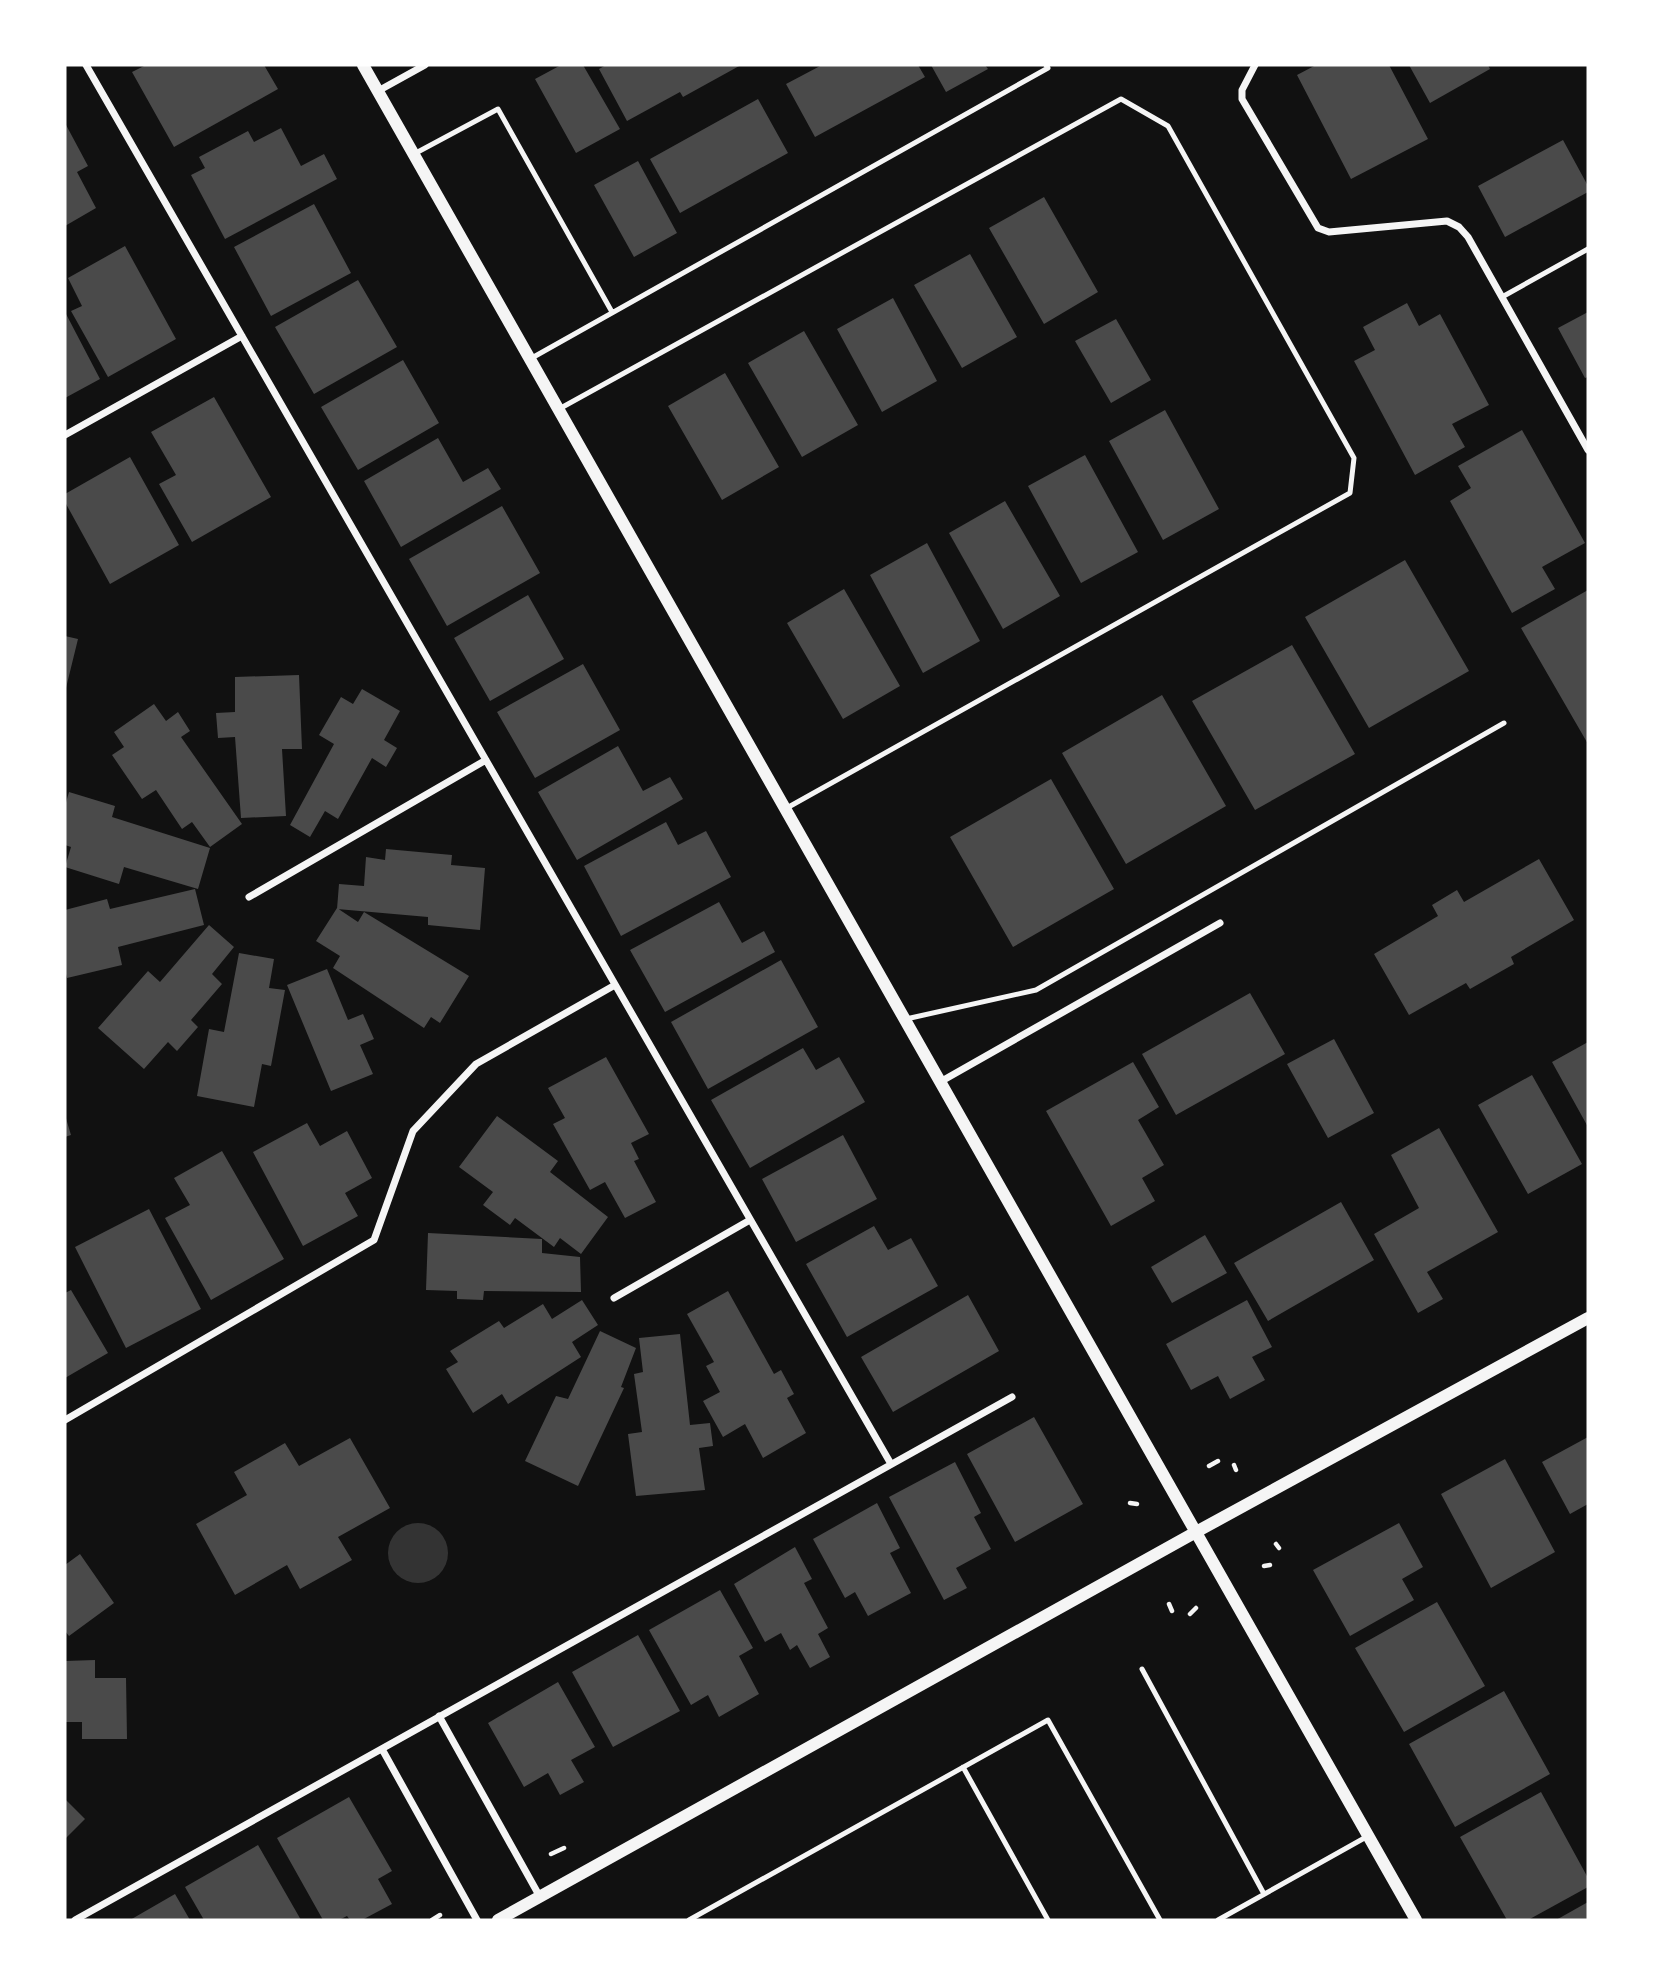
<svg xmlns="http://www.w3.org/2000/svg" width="1653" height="1985" font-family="'Titillium Web',sans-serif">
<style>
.water{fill:#333}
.building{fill:#4a4a4a}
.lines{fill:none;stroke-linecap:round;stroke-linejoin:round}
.path{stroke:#f5f5f5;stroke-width:4.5}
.service{stroke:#f5f5f5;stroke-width:5}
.minor{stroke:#f5f5f5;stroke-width:7}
.tertiary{stroke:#f5f5f5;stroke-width:12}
</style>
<rect width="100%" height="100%" fill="#111"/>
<path class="water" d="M388 1553a30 30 0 1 1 60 0a30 30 0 1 1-60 0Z"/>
<path class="building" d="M 146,65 L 264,65 L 278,89 L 174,147 L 132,72 Z
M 561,65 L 583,65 L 620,129 L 576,153 L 535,79 Z
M 606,65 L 741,65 L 683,97 L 680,92 L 627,121 L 599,69 Z
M 822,65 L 918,65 L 925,77 L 815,137 L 786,84 Z
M 931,65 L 985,65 L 988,69 L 946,92 Z
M 1316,65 L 1389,65 L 1428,139 L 1351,179 L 1297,75 Z
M 1409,65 L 1488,65 L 1490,69 L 1430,103 Z
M 758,99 L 788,153 L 680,213 L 650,159 Z
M 65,123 L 88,166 L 77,172 L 96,208 L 65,226 Z
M 281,128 L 301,166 L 324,154 L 337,179 L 225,239 L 191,175 L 205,168 L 199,157 L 248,131 L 254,142 Z
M 1563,140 L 1588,186 L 1588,192 L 1505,237 L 1478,186 Z
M 638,161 L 677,233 L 634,257 L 594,185 Z
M 1044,197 L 1098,292 L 1044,324 L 989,228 Z
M 314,204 L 351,273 L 271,316 L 234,247 Z
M 125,246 L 176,339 L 108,377 L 71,311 L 82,306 L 68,278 Z
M 970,254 L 1017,337 L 962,368 L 914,285 Z
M 358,280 L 397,347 L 314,394 L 275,327 Z
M 893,298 L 937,381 L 882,412 L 837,329 Z
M 1407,303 L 1419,326 L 1440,314 L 1489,405 L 1452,424 L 1465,447 L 1415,475 L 1354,361 L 1375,350 L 1363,327 Z
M 65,312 L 100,379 L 65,398 Z
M 1588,312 L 1588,377 L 1585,378 L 1558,328 Z
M 1116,319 L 1151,380 L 1111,403 L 1075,341 Z
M 804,331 L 858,425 L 802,457 L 748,363 Z
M 403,360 L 439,423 L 358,470 L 321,407 Z
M 725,373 L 779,467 L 722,500 L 668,406 Z
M 214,397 L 271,497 L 192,542 L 159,484 L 176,475 L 151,432 Z
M 1165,410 L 1219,509 L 1163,540 L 1109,441 Z
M 1522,430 L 1585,543 L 1542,567 L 1555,589 L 1512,613 L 1450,501 L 1471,488 L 1458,466 Z
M 438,438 L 463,482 L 488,468 L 501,489 L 401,547 L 364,481 Z
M 1085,455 L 1138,552 L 1081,583 L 1028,486 Z
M 130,457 L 179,545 L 110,584 L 65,502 L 65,494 Z
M 1005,501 L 1060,596 L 1003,629 L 949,533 Z
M 502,506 L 540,573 L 447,626 L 409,559 Z
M 927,543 L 980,641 L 923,673 L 870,575 Z
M 1405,560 L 1469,671 L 1369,728 L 1305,617 Z
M 844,589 L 900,686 L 843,719 L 787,623 Z
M 1588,590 L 1588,744 L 1521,628 Z
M 528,595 L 564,659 L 490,701 L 454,638 Z
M 65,636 L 78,639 L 66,688 L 65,687 Z
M 1292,645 L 1355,754 L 1255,810 L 1192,701 Z
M 583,664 L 620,730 L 535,778 L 497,712 Z
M 299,675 L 302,749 L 282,749 L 286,816 L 241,818 L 235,737 L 218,738 L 216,713 L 235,712 L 235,677 Z
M 362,689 L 400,711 L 384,740 L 397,748 L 386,767 L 372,758 L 338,819 L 325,811 L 310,837 L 290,825 L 334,744 L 319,735 L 341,697 L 353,704 Z
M 1162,695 L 1226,806 L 1126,864 L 1062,753 Z
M 154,704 L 166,721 L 178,712 L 190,731 L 181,737 L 242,824 L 210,847 L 192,822 L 182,829 L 156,790 L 142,799 L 112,755 L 124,747 L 114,732 Z
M 618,746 L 643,791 L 670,777 L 683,799 L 577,860 L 538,792 Z
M 1051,779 L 1114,889 L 1013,947 L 950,837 Z
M 69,792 L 115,806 L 112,817 L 210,848 L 198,889 L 124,867 L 119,884 L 65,867 L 71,847 L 65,845 L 65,806 Z
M 666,822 L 678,845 L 706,831 L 731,877 L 621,936 L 584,866 Z
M 386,849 L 452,855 L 451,865 L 485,868 L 480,930 L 428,925 L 428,917 L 337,909 L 339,884 L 364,886 L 366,857 L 385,860 Z
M 1539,859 L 1574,920 L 1511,957 L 1514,964 L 1470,989 L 1466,983 L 1409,1015 L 1374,954 L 1438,916 L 1432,905 L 1457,890 L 1464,902 Z
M 195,889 L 204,925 L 118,947 L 122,965 L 67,978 L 65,970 L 65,910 L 107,899 L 110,909 Z
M 719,902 L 742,943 L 764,931 L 775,952 L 665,1012 L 630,950 Z
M 337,908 L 358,922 L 364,912 L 469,976 L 440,1023 L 431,1017 L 424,1028 L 333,968 L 340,956 L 316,941 Z
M 209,925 L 234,947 L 212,974 L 222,984 L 191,1020 L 198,1027 L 177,1051 L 168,1042 L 144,1069 L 98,1028 L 148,971 L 160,982 Z
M 239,953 L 274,959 L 269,988 L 285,990 L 271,1066 L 262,1064 L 254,1107 L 197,1096 L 209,1029 L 224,1032 Z
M 781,960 L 818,1027 L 708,1089 L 671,1022 Z
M 327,969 L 348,1020 L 363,1014 L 374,1039 L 360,1045 L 373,1074 L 331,1091 L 287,985 Z
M 1250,993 L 1285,1054 L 1176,1115 L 1142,1054 Z
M 1334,1039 L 1374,1113 L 1328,1138 L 1287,1064 Z
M 1588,1042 L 1588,1127 L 1552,1062 Z
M 803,1048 L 816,1070 L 839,1057 L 865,1102 L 750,1168 L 711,1100 Z
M 606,1057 L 649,1134 L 631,1143 L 639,1159 L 634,1161 L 656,1202 L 625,1218 L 605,1182 L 590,1190 L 553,1124 L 565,1118 L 548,1088 Z
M 1133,1062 L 1159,1107 L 1138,1120 L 1164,1165 L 1142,1178 L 1155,1201 L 1111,1226 L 1046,1111 Z
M 1532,1075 L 1582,1164 L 1528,1194 L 1478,1105 Z
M 65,1115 L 71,1135 L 65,1137 Z
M 497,1116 L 558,1161 L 550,1172 L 608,1217 L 581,1254 L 560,1238 L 554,1247 L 515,1218 L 510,1225 L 483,1205 L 493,1192 L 459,1167 Z
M 307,1123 L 320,1146 L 347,1131 L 372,1178 L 345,1193 L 358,1216 L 303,1246 L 253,1152 Z
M 1439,1128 L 1498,1232 L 1427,1272 L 1443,1299 L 1418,1313 L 1374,1234 L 1419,1208 L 1391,1155 Z
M 843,1135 L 877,1199 L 796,1242 L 762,1179 Z
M 222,1151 L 284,1259 L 211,1300 L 165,1218 L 190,1205 L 174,1178 Z
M 1341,1202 L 1374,1260 L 1268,1321 L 1234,1263 Z
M 149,1209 L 201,1309 L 126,1348 L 75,1247 Z
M 874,1226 L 888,1250 L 911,1238 L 938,1286 L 847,1337 L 806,1264 Z
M 428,1233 L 542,1239 L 542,1253 L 580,1257 L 581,1292 L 484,1291 L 483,1300 L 457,1299 L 457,1291 L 426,1290 Z
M 1205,1235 L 1227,1273 L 1172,1303 L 1151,1267 Z
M 71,1290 L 108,1353 L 65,1378 L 65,1293 Z
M 728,1291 L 774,1374 L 781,1370 L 794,1394 L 787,1398 L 806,1433 L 763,1458 L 745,1424 L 723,1437 L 703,1401 L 720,1392 L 706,1366 L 714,1362 L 687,1314 Z
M 968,1295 L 999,1351 L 893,1412 L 861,1357 Z
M 582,1300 L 598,1325 L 572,1342 L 581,1357 L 508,1404 L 502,1394 L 473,1413 L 446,1369 L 458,1362 L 450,1351 L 499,1321 L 504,1328 L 543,1304 L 552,1319 Z
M 1247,1300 L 1272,1347 L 1252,1357 L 1265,1380 L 1230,1399 L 1218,1376 L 1191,1390 L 1166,1344 Z
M 600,1331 L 636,1348 L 621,1387 L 624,1388 L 578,1486 L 525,1461 L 556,1396 L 568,1399 Z
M 680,1334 L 690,1425 L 710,1423 L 713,1446 L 699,1448 L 705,1490 L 636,1496 L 628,1434 L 642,1432 L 634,1374 L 643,1372 L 639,1338 Z
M 1034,1417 L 1083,1504 L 1015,1542 L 967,1454 Z
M 1588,1437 L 1588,1504 L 1570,1514 L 1542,1462 Z
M 350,1438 L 390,1508 L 338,1537 L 352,1560 L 300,1589 L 287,1565 L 235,1595 L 196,1524 L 247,1495 L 234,1472 L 285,1443 L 299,1466 Z
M 1505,1459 L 1555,1552 L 1491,1588 L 1441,1494 Z
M 955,1462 L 981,1513 L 974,1517 L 991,1549 L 956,1568 L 967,1588 L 944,1600 L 889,1497 Z
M 877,1503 L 900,1548 L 890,1553 L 911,1593 L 868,1616 L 855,1592 L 845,1598 L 813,1539 Z
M 1399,1523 L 1423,1567 L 1402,1579 L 1414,1600 L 1350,1636 L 1313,1570 Z
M 795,1547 L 812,1579 L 804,1583 L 828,1628 L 818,1634 L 830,1657 L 810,1668 L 797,1645 L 790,1650 L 781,1633 L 765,1642 L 734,1584 Z
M 80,1554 L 114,1603 L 69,1636 L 65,1631 L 65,1565 Z
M 720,1590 L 753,1648 L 739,1656 L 759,1694 L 719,1717 L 708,1695 L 691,1705 L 649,1630 Z
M 1437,1602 L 1485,1686 L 1404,1732 L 1355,1648 Z
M 638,1635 L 680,1711 L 613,1747 L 572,1672 Z
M 95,1660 L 95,1678 L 126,1678 L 127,1739 L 82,1739 L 82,1722 L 65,1722 L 65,1661 Z
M 558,1682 L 595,1747 L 571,1760 L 584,1782 L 560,1795 L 548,1773 L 524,1787 L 488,1723 Z
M 1504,1691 L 1550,1774 L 1455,1827 L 1409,1744 Z
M 1541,1792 L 1588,1878 L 1588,1887 L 1528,1920 L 1507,1920 L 1460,1837 Z
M 349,1797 L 392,1871 L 378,1879 L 392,1904 L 362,1920 L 350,1920 L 347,1916 L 339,1920 L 323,1920 L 277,1838 Z
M 65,1799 L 85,1819 L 65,1839 Z
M 258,1845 L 301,1920 L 204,1920 L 185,1887 Z
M 175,1894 L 190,1920 L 130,1920 Z
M 1588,1902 L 1588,1920 L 1556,1920 Z"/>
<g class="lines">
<path class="path" d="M 1234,1465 L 1236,1470
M 1209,1466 L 1218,1461
M 1130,1503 L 1137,1504
M 1276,1544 L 1279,1548
M 1264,1566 L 1270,1565
M 1169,1604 L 1172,1611
M 1190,1614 L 1196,1608
M 551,1854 L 564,1848
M 432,1920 L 440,1915"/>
<path class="service" d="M 414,154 L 498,109 L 612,312
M 1502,297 L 1588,249
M 530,359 L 1048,68 L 1046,65
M 559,409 L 1121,99 L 1168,126 L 1354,458 L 1350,493 L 785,809
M 906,1019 L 1036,990 L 1504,723
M 1142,1669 L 1264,1894
M 963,1767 L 1048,1920
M 689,1920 L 1048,1720 L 1160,1920
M 1218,1920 L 1368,1836"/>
<path class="minor" d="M 86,65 L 891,1464
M 1255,65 L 1242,90 L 1242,99 L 1318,228 L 1329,232 L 1447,221 L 1459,227 L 1468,237 L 1588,450
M 378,91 L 425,65
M 65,435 L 242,336
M 249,897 L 486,760
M 940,1082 L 1220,923
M 614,1298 L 750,1220
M 65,1420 L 374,1240 L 413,1131 L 476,1064 L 615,985
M 439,1716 L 540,1897
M 382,1749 L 477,1920
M 75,1920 L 1012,1397"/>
<path class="tertiary" d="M 363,65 L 1416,1920
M 498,1920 L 1196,1532 L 1588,1318"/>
</g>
<rect width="1653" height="1985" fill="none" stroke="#ffffff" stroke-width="133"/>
</svg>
